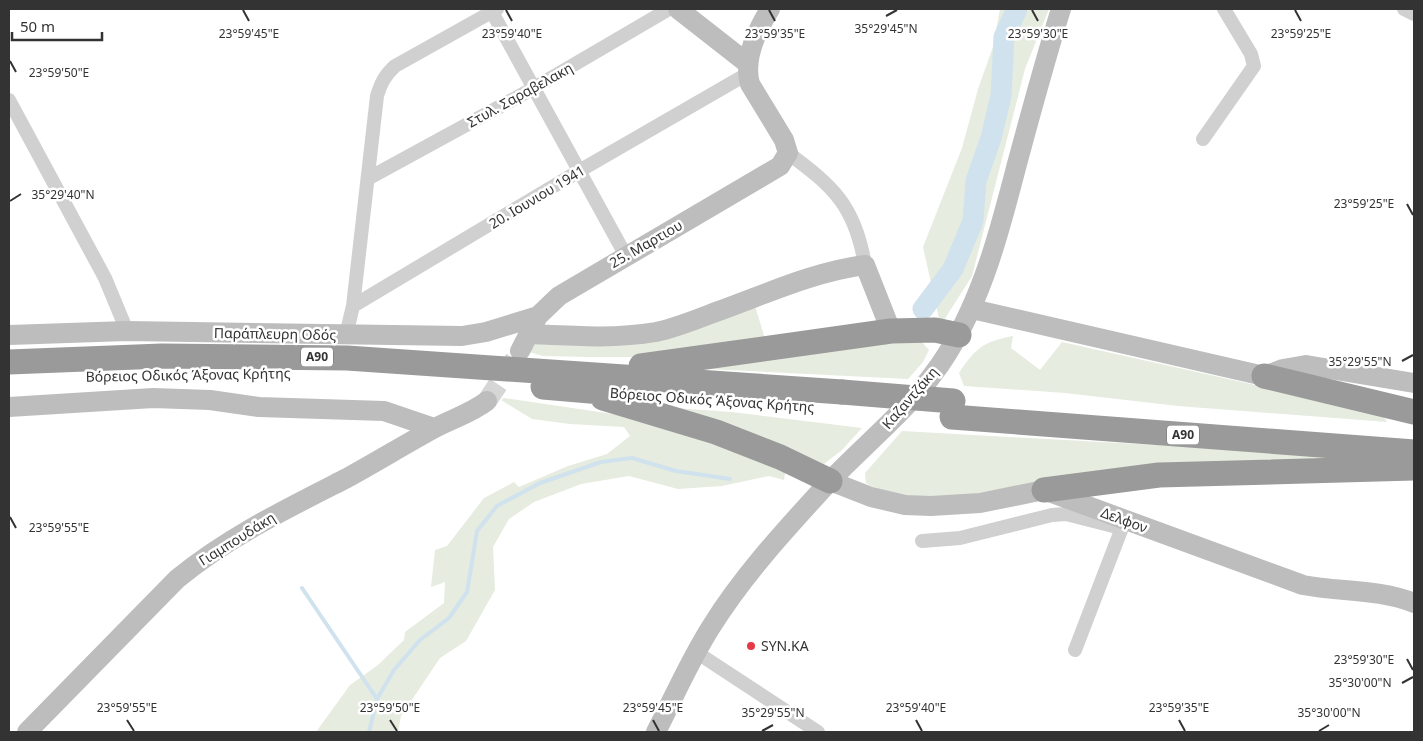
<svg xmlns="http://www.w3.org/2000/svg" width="1423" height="741" font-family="'Noto Sans',sans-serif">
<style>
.grass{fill:#e6ecdf}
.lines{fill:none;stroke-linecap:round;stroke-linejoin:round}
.stream{stroke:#cfe2ee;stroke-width:4}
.river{stroke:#cfe2ee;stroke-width:21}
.secondary-tunnel{stroke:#d6d6d6;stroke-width:20;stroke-dasharray:20 10;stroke-linecap:butt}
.street{stroke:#d0d0d0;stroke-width:14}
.secondary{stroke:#bdbdbd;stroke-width:20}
.highway{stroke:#9a9a9a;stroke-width:25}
.highway-bridge{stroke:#9a9a9a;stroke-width:25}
.ticks{fill:none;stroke:#333;stroke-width:2}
.poi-dot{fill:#e63946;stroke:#fff;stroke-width:2}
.labels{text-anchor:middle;stroke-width:5;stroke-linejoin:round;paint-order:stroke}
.shield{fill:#fff;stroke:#707070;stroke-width:1}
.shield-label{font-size:12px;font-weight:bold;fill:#333}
.street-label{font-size:14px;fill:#333;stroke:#fff}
.poi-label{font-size:14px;fill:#333;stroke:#fff;text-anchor:start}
.ticks-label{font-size:12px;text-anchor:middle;fill:#333;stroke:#fff;stroke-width:5;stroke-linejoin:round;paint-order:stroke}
</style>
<rect width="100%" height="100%" fill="#fff"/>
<path class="grass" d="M 1000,9 L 1049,9 L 1025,69 L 972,276 L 944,320 L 940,323 L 923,247 L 962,148 L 978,89 L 993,47 Z
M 755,306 L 767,345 L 670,357 L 591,357 L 543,356 L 529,352 L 538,339 L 630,344 Z
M 1013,336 L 1011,348 L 1040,370 L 1062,342 L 1381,413 L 1387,422 L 1178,406 L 1065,393 L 964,386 L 959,373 C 975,348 985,341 1013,336 Z
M 895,339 L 921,341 L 929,350 L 923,362 L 908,379 L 689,368 Z
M 504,398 L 667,422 L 786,468 L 784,480 L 769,476 L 722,486 L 678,489 L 629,476 L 581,484 L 534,502 L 509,519 L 493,547 L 495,590 L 466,641 L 440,658 L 401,716 L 398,732 L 316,732 L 350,685 L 378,665 L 404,640 L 405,632 L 444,603 L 445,582 L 431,587 L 435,550 L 447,546 L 484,498 L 514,482 L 519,487 L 568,466 L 607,454 L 630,436 L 624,427 L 570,424 L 532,419 L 501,400 Z
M 660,407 L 732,412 L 862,428 L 842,450 L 824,464 Z
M 902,431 L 1193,447 L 1354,459 L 962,499 C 930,498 894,500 866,483 L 865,473 Z"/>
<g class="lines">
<path class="stream" d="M 302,588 L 377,699
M 369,732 L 377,699 L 394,670 L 420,640 L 449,618 L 467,592 L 477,531 L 497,506 L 540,483 L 601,462 L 632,458 L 676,471 L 730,479"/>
<path class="river" d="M 923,309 L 953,269 L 973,221 L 976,181 L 991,138 L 1001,96 L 1004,37 L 1017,9"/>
<path class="secondary-tunnel" d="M 487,401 L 515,359"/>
<path class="street" d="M 1404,9 L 1414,14
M 492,12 L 626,256
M 9,100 L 105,278 L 127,331
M 1203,139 L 1254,66 L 1251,54 L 1224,9
M 788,153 C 834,187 855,206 865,265
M 369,178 L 534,88 L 669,9
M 353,306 L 377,96 C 381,83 385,75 395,66 L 497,9
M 346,335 L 353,306 L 579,171 L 747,74
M 922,541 L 960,538 L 1052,515 L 1066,514 L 1121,528
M 1075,650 L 1125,520
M 696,652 L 818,732"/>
<path class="secondary" d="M 678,9 L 747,63
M 972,309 L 1264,376 L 1283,369 L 1306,365 L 1414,383
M 531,334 C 573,336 614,339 656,332 C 675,328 695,320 713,313 C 764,295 812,272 865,265 L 891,331
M 9,335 L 127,331 L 462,336 L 486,332 L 538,316
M 520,351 L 538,316 L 559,296 L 780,166 L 788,153 L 784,140 L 750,84 C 743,59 757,30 770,9
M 9,407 L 153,398 L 210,400 L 259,407 L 384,411 L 434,428
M 830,481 L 871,497 L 905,505 L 931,506 L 980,503 L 1044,490 L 1303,585 C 1340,592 1379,589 1414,603
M 27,732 L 177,579 C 228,537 288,508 347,478 C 376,462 404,445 433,429 C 451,419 470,414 487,401
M 656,732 C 674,697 690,660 711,627 C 744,574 787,528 829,482 C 869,440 916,404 947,354 C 983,296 1000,230 1017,164 C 1031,112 1045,60 1061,9"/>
<path class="highway" d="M 9,362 L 162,356 L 347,358 L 842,392
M 641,366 L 891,331 L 935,330 L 959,335
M 1264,376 L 1414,412
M 543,387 L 625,394
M 603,398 L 716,432 L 780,457 L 830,481
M 952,417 L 1414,452
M 1044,490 L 1159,475 L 1414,468"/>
<path class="highway-bridge" d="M 842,392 L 953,401"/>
</g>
<path class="ticks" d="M 243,10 L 249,21M 506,10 L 512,21M 769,10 L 775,21M 1032,10 L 1038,21M 1295,10 L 1301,21M 886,16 L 897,10M 10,61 L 16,72M 10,201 L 21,194M 1407,204 L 1413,215M 1402,361 L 1413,355M 10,517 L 16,528M 1407,659 L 1413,670M 1402,683 L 1413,677M 127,720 L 134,731M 390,720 L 397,731M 653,720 L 659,731M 916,720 L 922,731M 1179,720 L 1185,731M 762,731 L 773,725M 1319,731 L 1329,725"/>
<circle class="poi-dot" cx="751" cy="646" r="5"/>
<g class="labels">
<g class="shield">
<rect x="301" y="347.5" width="32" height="19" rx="4"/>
<rect x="1167" y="425.5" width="32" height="19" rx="4"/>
</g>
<g class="shield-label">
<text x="317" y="361">Α90</text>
<text x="1183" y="439">Α90</text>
</g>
<g class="street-label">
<text transform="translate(520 95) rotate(-29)" y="5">Στυλ. Σαραβελακη</text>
<text transform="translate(537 197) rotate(-31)" y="5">20. Ιουνιου 1941</text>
<text transform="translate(646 244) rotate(-30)" y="5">25. Μαρτιου</text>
<text transform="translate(275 334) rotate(1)" y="5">Παράπλευρη Οδός</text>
<text transform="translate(188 375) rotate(-1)" y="5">Βόρειος Οδικός Άξονας Κρήτης</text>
<text transform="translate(910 398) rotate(-49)" y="5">Καζαντζάκη</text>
<text transform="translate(712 400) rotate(4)" y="5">Βόρειος Οδικός Άξονας Κρήτης</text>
<text transform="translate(1124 520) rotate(20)" y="5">Δελφον</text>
<text transform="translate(237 539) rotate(-32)" y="5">Γιαμπουδάκη</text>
</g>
<g class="poi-label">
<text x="761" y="651">SYN.KA</text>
</g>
</g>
<g class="ticks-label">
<text x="886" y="33">35°29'45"N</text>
<text x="1038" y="38">23°59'30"E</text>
<text x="249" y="38">23°59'45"E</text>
<text x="512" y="38">23°59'40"E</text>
<text x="775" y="38">23°59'35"E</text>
<text x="1301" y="38">23°59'25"E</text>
<text x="59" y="77">23°59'50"E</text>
<text x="63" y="199">35°29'40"N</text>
<text x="1364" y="208">23°59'25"E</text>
<text x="1360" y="366">35°29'55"N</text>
<text x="59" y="532">23°59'55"E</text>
<text x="1364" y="664">23°59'30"E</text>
<text x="1360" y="687">35°30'00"N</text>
<text x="127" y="712">23°59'55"E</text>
<text x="390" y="712">23°59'50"E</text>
<text x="653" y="712">23°59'45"E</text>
<text x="916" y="712">23°59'40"E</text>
<text x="1179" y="712">23°59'35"E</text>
<text x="773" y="717">35°29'55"N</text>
<text x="1329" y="717">35°30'00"N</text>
</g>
<rect width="1423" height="741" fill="none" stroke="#333333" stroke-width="20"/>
<path d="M12 32v8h90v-8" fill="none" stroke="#333333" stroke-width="2.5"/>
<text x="20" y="32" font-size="15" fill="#333333" stroke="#ffffff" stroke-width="4" paint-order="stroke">50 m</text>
</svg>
